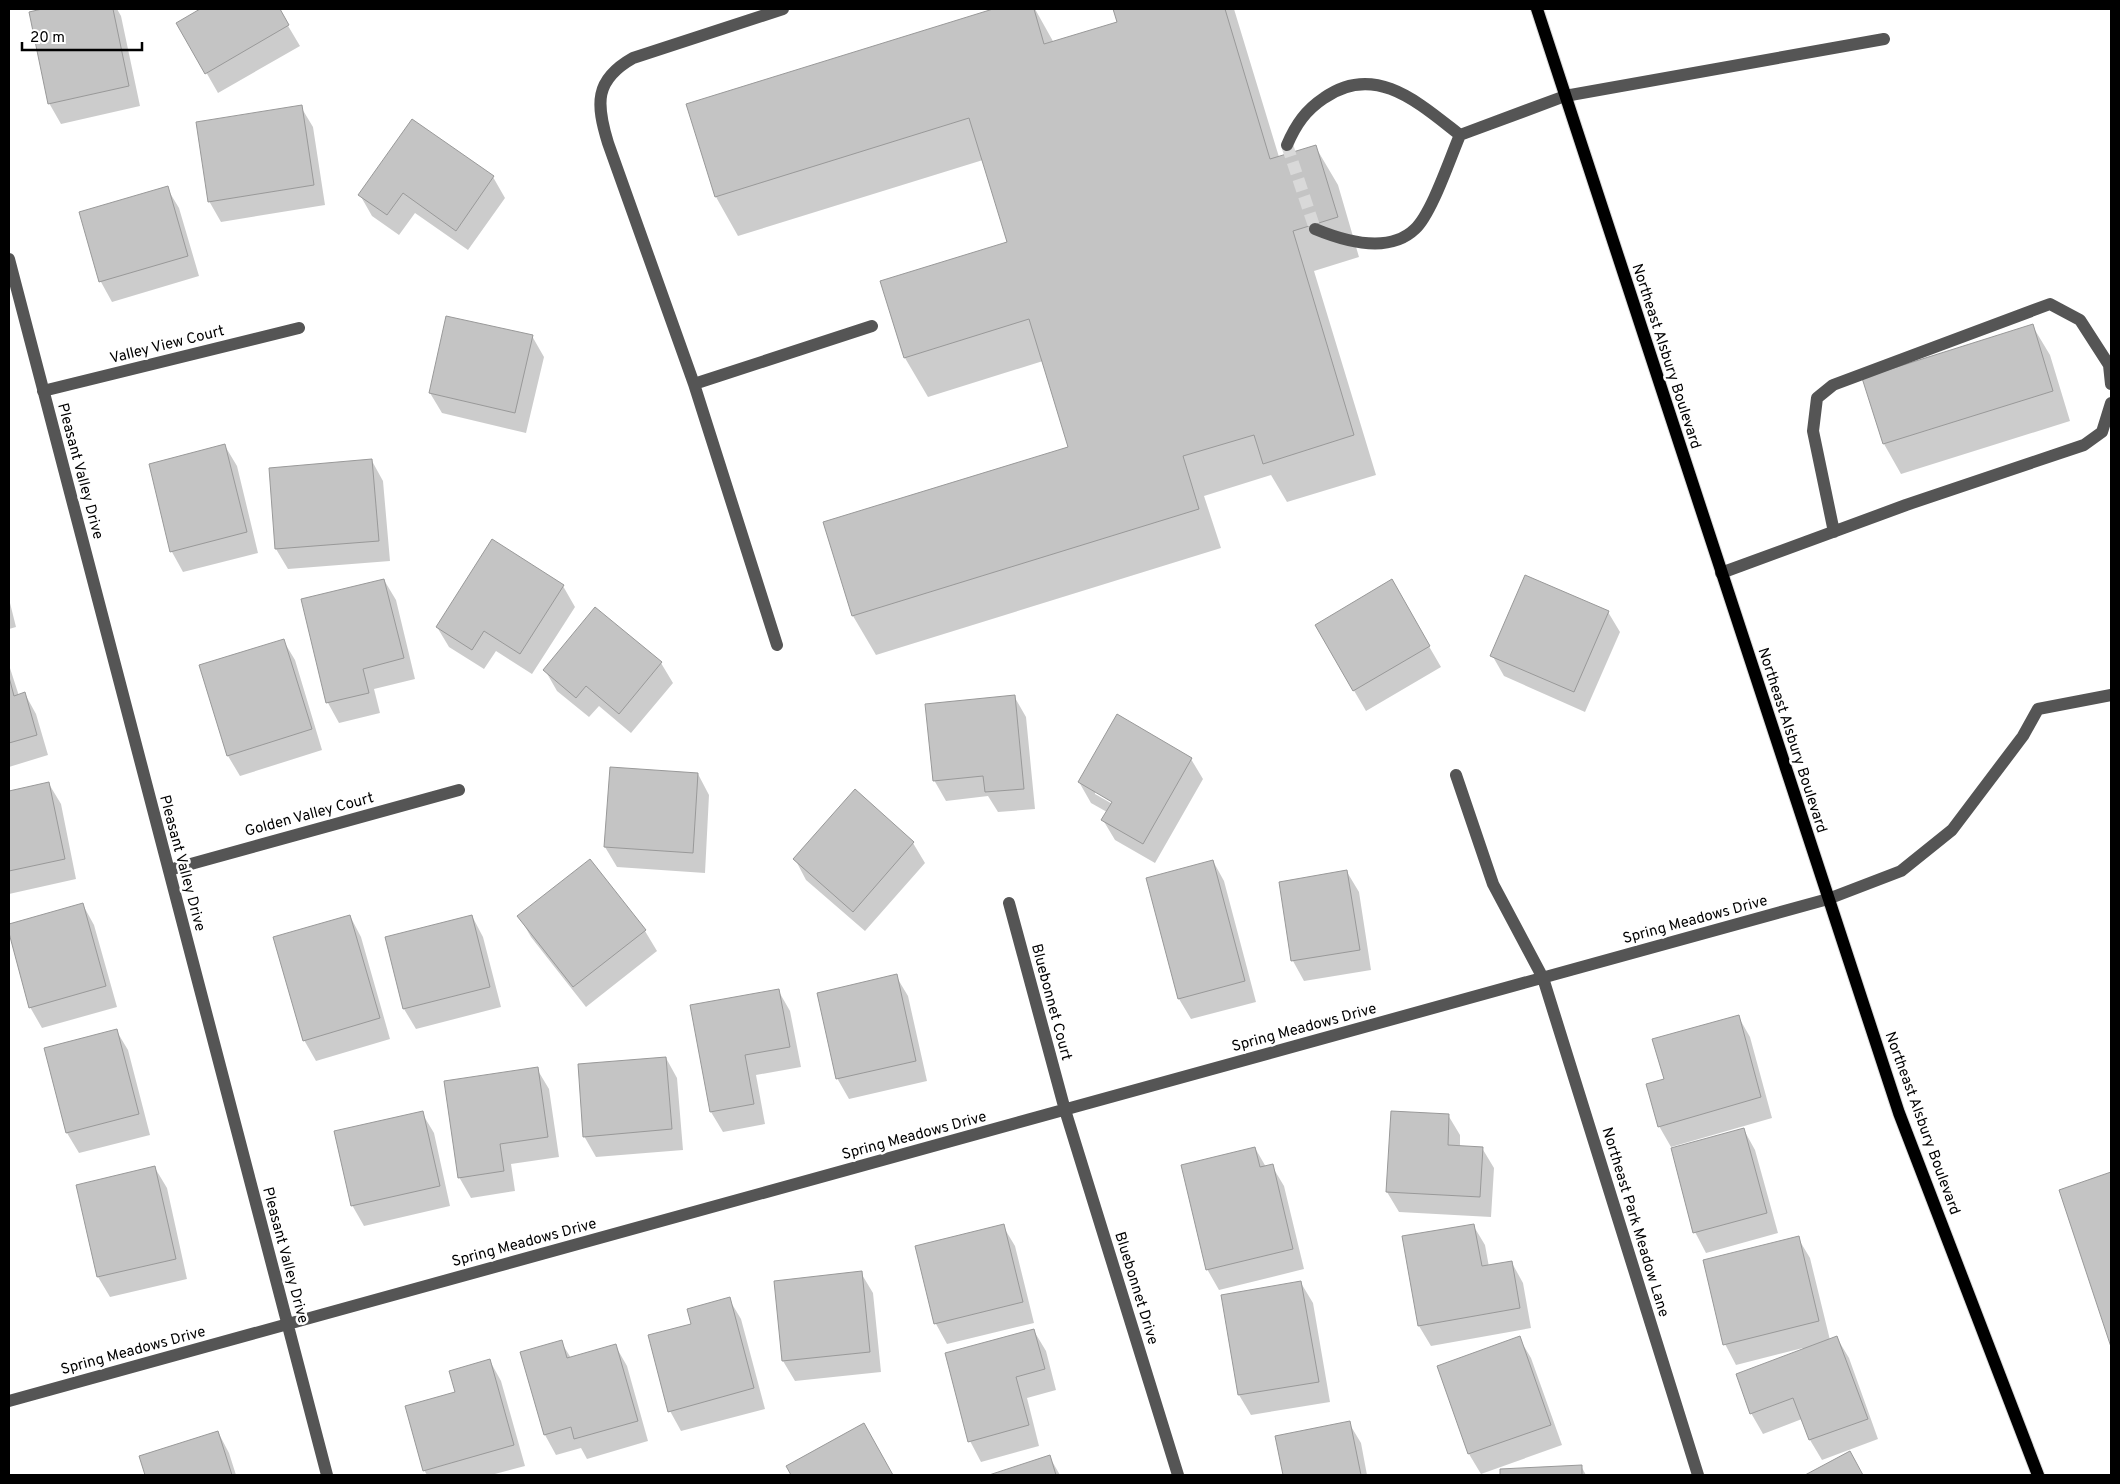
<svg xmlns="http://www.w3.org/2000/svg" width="2120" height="1484" font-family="Overpass,sans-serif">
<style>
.shadow{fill:#0003;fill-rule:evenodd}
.building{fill:#c4c4c4;stroke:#999}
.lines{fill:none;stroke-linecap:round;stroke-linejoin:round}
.minor-tunnel{stroke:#d9d9d9;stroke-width:12;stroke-dasharray:12 6;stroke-linecap:butt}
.major-casing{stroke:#dbdbdb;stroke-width:14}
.minor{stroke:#555;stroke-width:12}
.major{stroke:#000;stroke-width:12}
.labels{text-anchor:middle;stroke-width:5;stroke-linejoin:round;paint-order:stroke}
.street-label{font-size:15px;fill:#000;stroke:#fff}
</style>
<rect width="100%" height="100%" fill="#fff"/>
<path class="shadow" d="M 48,9 L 117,9 L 121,16 L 140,106 L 61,124 L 49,103 L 30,13 Z
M 202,9 L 278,9 L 300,46 L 218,93 L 178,23 Z
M 997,9 L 1035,9 L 1054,43 L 1118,23 L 1114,9 L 1234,9 L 1279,157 L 1315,146 L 1338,185 L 1359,257 L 1314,271 L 1376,475 L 1287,502 L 1271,475 L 1204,496 L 1221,548 L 876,655 L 853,616 L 825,523 L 1070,448 L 1043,361 L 928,397 L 905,358 L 882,282 L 1008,243 L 983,160 L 738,236 L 716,197 L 688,105 Z
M 301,107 L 313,127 L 325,205 L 221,222 L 209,201 Z
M 412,120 L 493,177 L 505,198 L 468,250 L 415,213 L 399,235 L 372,216 L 360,195 Z
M 167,188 L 179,208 L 199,276 L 112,302 L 101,282 L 80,213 Z
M 2032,325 L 2050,355 L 2070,421 L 1901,474 L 1884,444 L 1864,378 Z
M 532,336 L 544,357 L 526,433 L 442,413 L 430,393 Z
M 225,446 L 237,466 L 258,553 L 183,572 L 172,552 L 150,465 Z
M 372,461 L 383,481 L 390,561 L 288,569 L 276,549 L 270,469 Z
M 384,580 L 396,600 L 415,679 L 374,689 L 380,713 L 339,723 L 328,703 Z
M 1391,581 L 1441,667 L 1366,711 L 1316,626 Z
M 563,586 L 575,607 L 532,674 L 496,651 L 484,669 L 449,647 L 437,627 Z
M 9,599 L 16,627 L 9,629 Z
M 1608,612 L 1620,632 L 1585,712 L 1504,676 L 1492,655 Z
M 283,640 L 295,660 L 322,750 L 240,776 L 228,756 L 200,666 Z
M 661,663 L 673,683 L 631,733 L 599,706 L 589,717 L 557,691 L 545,670 Z
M 9,665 L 19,696 L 25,694 L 36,714 L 48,755 L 9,767 Z
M 1014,696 L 1026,717 L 1035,809 L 998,812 L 988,796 L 946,801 L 934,780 Z
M 1191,759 L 1203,779 L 1155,863 L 1115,840 L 1103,820 L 1107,812 L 1091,803 L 1079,782 ZM 1095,791 L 1118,804 L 1116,806 L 1095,794 Z
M 698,774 L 709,795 L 705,873 L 617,867 L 605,847 Z
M 49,784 L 61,804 L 76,879 L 9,894 L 9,792 Z
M 913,843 L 925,863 L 865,931 L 806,880 L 795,859 Z
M 1213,861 L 1224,881 L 1256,1002 L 1191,1019 L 1179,999 L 1147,879 Z
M 1347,872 L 1359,892 L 1371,970 L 1304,981 L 1293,961 Z
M 83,905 L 94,925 L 117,1007 L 42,1028 L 30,1007 L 9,925 Z
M 350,916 L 361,937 L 390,1039 L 316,1061 L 304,1040 Z
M 472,916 L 483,937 L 501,1007 L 416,1029 L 404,1009 L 386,938 Z
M 519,916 L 645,931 L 657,951 L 586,1007 L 531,937 Z
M 896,976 L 908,996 L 927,1081 L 849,1099 L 837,1078 Z
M 778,990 L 790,1011 L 801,1067 L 756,1075 L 765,1124 L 723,1132 L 711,1112 L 692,1006 Z
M 1738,1016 L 1750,1037 L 1772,1118 L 1671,1147 L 1659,1126 L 1665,1080 Z
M 116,1030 L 128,1050 L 150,1135 L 79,1153 L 67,1133 L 45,1048 Z
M 666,1058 L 677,1078 L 683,1150 L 596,1157 L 584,1136 Z
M 537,1069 L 549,1089 L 559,1157 L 511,1164 L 515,1191 L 471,1198 L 459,1177 Z
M 422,1113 L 434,1133 L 450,1206 L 364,1226 L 352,1205 Z
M 1448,1115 L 1460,1135 L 1460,1147 L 1482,1148 L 1494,1168 L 1491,1217 L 1399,1212 L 1387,1192 Z
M 1744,1130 L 1755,1150 L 1778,1233 L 1706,1253 L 1695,1232 Z
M 1255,1148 L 1266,1167 L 1272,1166 L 1284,1186 L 1304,1269 L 1219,1290 L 1207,1269 Z
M 155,1168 L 167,1188 L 187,1279 L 110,1297 L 98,1277 Z
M 2111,1174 L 2111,1343 L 2061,1190 Z
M 1473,1225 L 1485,1245 L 1489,1267 L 1512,1263 L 1523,1283 L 1531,1328 L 1431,1346 L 1419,1326 L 1403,1237 Z
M 1003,1226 L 1015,1246 L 1034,1323 L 947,1344 L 936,1324 Z
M 1798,1238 L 1810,1258 L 1830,1340 L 1837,1338 L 1849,1358 L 1878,1439 L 1822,1460 L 1810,1440 L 1802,1419 L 1763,1434 L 1751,1413 L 1803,1348 L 1736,1365 L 1725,1344 Z
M 861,1273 L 873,1293 L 881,1372 L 795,1381 L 783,1361 L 775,1282 Z
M 1301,1283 L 1313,1303 L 1330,1402 L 1251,1415 L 1239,1395 L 1222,1296 Z
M 729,1299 L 741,1319 L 765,1409 L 681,1431 L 670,1411 L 693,1325 Z
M 1034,1331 L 1046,1351 L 1056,1390 L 1027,1398 L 1039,1446 L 981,1462 L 970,1441 Z
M 1519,1338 L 1531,1358 L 1562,1445 L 1481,1474 L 1469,1454 L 1438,1367 Z
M 561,1342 L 571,1358 L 615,1345 L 627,1366 L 648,1441 L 587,1459 L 581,1448 L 556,1455 L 545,1435 Z
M 490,1361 L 501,1381 L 525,1466 L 491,1475 L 427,1475 L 424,1470 L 456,1393 Z
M 1349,1423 L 1361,1443 L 1367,1475 L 1284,1475 L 1277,1437 Z
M 218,1432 L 229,1453 L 236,1475 L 147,1475 L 141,1457 Z
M 875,1445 L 892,1475 L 792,1475 L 788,1467 Z
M 1849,1453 L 1862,1475 L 1808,1475 Z
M 1049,1456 L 1060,1475 L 993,1475 Z
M 1581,1466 L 1586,1475 L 1501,1475 L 1501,1470 Z"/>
<path class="building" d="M 42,9 L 113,9 L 129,86 L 48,104 L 29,12 Z
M 200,9 L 280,9 L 289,25 L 205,74 L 176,23 Z
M 993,9 L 1034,9 L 1044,44 L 1117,22 L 1113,9 L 1225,9 L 1270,159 L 1316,145 L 1338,217 L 1293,231 L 1354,435 L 1263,464 L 1254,435 L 1183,456 L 1199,509 L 852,616 L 823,522 L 1068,447 L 1029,319 L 904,358 L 880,281 L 1007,242 L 969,118 L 715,197 L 686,104 Z
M 302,105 L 314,185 L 208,202 L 196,122 Z
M 412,119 L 494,176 L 456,231 L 403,193 L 387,215 L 358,195 Z
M 168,186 L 188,256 L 99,282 L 79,212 Z
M 446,316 L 533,335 L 515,413 L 429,393 Z
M 2033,324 L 2053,391 L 1883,444 L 1862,378 Z
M 225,444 L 247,532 L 170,552 L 149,464 Z
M 372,459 L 379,541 L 275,549 L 269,468 Z
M 492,539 L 564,585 L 520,654 L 484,631 L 472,650 L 436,627 Z
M 1525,575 L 1609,611 L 1574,692 L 1490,656 Z
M 384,579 L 404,658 L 363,669 L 369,693 L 326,703 L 301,599 Z
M 1392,579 L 1430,646 L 1353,691 L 1315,625 Z
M 595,607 L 662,662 L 619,714 L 586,686 L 576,698 L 543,670 Z
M 284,639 L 312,729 L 227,756 L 199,665 Z
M 9,677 L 14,696 L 25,692 L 37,735 L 9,743 Z
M 1015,695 L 1024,789 L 985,792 L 983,776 L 933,781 L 925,704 Z
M 1117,714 L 1192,758 L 1143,844 L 1101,820 L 1112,802 L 1078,782 Z
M 610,767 L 698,773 L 693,853 L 604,847 Z
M 49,782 L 65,859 L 9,871 L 9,791 Z
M 855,789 L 914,842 L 853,912 L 793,859 Z
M 590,859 L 646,930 L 573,987 L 517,916 Z
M 1213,860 L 1245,981 L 1178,999 L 1146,878 Z
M 1347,870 L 1360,950 L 1291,961 L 1279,882 Z
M 83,903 L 106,986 L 29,1008 L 9,933 L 9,924 Z
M 350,915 L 380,1018 L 303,1041 L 273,937 Z
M 472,915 L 490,987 L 403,1009 L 385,937 Z
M 897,974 L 916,1061 L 836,1079 L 817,993 Z
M 779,989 L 790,1047 L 745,1055 L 754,1104 L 710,1112 L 690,1005 Z
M 1739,1015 L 1761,1097 L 1658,1127 L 1646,1084 L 1664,1079 L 1652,1039 Z
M 117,1029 L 139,1114 L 66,1133 L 44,1048 Z
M 666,1057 L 672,1129 L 583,1137 L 578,1064 Z
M 538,1067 L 548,1137 L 500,1144 L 504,1171 L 458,1178 L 444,1081 Z
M 423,1111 L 440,1186 L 351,1206 L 334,1131 Z
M 1391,1111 L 1449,1114 L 1448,1145 L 1483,1147 L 1480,1197 L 1386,1192 Z
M 1744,1128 L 1767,1213 L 1693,1233 L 1671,1148 Z
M 1255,1147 L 1260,1167 L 1273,1164 L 1293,1249 L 1206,1270 L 1181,1165 Z
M 155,1166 L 176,1259 L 97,1277 L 76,1185 Z
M 2111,1172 L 2111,1347 L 2059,1190 Z
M 1004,1224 L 1023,1302 L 934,1324 L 915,1246 Z
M 1474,1224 L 1482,1266 L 1512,1261 L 1520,1308 L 1418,1326 L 1402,1236 Z
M 1799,1236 L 1819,1321 L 1723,1345 L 1703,1260 Z
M 862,1271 L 870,1352 L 782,1361 L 774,1281 Z
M 1301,1281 L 1319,1382 L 1238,1395 L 1221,1295 Z
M 730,1297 L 754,1388 L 668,1412 L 648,1335 L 691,1324 L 687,1309 Z
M 1034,1329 L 1045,1369 L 1016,1377 L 1029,1425 L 968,1442 L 945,1353 Z
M 1520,1336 L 1551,1425 L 1468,1454 L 1437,1366 Z
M 1837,1336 L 1868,1419 L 1809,1440 L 1793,1398 L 1750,1414 L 1736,1374 Z
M 562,1340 L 567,1358 L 616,1344 L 638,1421 L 574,1439 L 571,1427 L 544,1435 L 520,1352 Z
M 490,1359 L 514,1445 L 423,1471 L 405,1406 L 455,1392 L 449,1371 Z
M 1350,1421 L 1361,1475 L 1283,1475 L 1275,1436 Z
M 864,1423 L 893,1475 L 791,1475 L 786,1466 Z
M 218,1431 L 232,1475 L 145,1475 L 139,1456 Z
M 1850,1451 L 1863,1475 L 1805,1475 Z
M 1050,1455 L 1056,1475 L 989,1475 Z
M 1582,1465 L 1582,1475 L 1500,1475 L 1500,1469 Z"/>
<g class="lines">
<path class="minor-tunnel" d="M 1287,145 L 1315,229"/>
<g class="major-casing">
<path id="major" d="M 1537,9 L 1899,1113 L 2038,1475"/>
</g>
<path class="minor" d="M 1287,145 C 1296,124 1306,110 1324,98 C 1375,62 1419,103 1460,135 L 1565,96 L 1884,39
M 1315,229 C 1344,241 1389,254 1415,229 C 1432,213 1450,158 1460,135
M 9,259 L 327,1475
M 694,384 L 872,326
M 43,391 L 299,328
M 1834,532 L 1813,431 L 1817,398 L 1833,385 L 2050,304 L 2080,320 L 2109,365 L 2111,384
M 1721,573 L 1906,505 L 2084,445 L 2102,432 L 2111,403
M 777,645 L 694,384 L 608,143 C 596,104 594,80 633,58 L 783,9
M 1456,775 L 1493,884 L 1543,978 L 1698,1475
M 169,870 L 459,790
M 1009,903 L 1065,1110 L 1178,1475
M 9,1401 L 1828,899 L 1901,871 L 1952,830 L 2023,736 L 2038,709 L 2111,695"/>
<use href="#major" class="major"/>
</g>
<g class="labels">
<g class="street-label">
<text transform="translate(167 344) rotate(-14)" y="5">Valley View Court</text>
<text transform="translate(1667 356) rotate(72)" y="5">Northeast Alsbury Boulevard</text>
<text transform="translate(81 471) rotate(75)" y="5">Pleasant Valley Drive</text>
<text transform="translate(1793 740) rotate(72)" y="5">Northeast Alsbury Boulevard</text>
<text transform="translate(309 814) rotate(-15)" y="5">Golden Valley Court</text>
<text transform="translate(183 863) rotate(75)" y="5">Pleasant Valley Drive</text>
<text transform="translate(1695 919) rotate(-15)" y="5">Spring Meadows Drive</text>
<text transform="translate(1052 1002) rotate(75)" y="5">Bluebonnet Court</text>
<text transform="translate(1304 1027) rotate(-15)" y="5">Spring Meadows Drive</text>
<text transform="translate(1923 1123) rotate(70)" y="5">Northeast Alsbury Boulevard</text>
<text transform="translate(914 1135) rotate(-15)" y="5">Spring Meadows Drive</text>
<text transform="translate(1636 1222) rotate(73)" y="5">Northeast Park Meadow Lane</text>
<text transform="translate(524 1242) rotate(-15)" y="5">Spring Meadows Drive</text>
<text transform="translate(286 1255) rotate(75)" y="5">Pleasant Valley Drive</text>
<text transform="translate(1137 1288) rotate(73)" y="5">Bluebonnet Drive</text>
<text transform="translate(133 1350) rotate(-15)" y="5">Spring Meadows Drive</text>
</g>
</g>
<rect width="2120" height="1484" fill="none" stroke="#000000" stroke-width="20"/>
<path d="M22 42v8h120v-8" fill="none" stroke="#000000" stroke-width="2.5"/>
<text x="30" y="42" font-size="15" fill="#000000" stroke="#ffffff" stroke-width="4" paint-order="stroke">20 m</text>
</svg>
